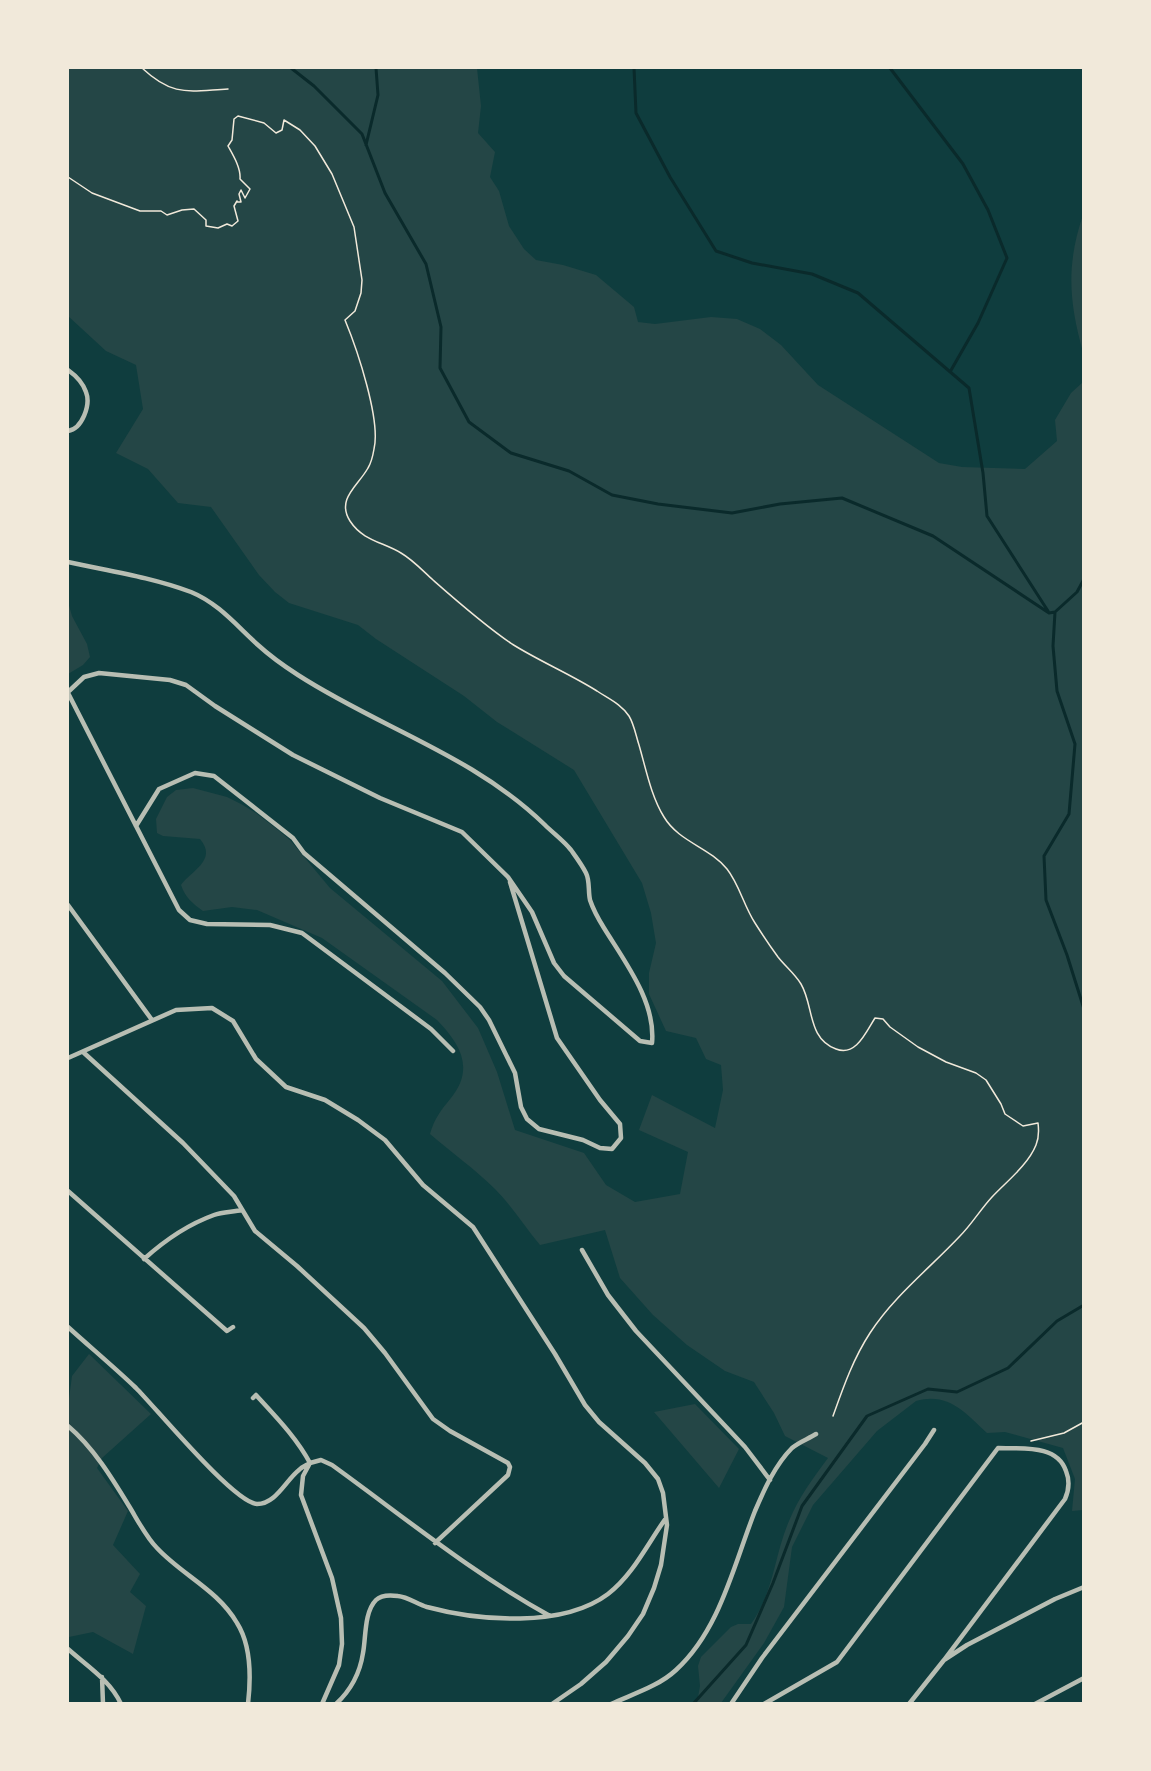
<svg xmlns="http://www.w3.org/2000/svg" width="1151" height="1771" font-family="'Noto Sans',sans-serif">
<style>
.green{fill:#244646}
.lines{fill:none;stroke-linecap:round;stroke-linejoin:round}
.stream{stroke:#0a2a2b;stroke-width:3}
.path{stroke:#f1e9da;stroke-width:1.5}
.minor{stroke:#b8beb3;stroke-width:4.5}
</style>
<rect width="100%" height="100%" fill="#0f3d3e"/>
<path class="green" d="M 68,68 L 477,68 L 481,106 L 478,133 L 495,152 L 490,177 L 499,191 L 509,226 L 524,249 L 536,260 L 563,265 L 596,275 L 634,307 L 638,322 L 655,324 L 711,317 L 737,319 L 760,329 L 781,345 L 818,385 L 939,463 L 962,467 L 1025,469 L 1057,441 L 1055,420 L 1071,393 L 1083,382 L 1083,1510 L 1072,1511 L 1075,1479 L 1063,1448 L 1005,1432 L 987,1433 C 965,1413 949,1392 916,1401 L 877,1431 L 813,1505 L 792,1547 L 784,1607 L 764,1643 L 721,1703 L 697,1703 L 700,1686 L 698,1666 L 701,1657 L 731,1627 L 738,1624 L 751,1624 C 774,1592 774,1556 789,1521 C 799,1497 813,1478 828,1458 L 785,1436 L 774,1413 L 754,1382 L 725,1371 L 687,1345 L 653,1315 L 620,1278 L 605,1230 L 540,1245 C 525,1227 512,1206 495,1189 C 475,1169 452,1153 430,1134 C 434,1119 441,1110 451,1098 C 475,1068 460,1044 437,1020 L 322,938 L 257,910 L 232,907 L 203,911 C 193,904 185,897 181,885 C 191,871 218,860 200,839 L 163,836 L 157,833 L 156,819 L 167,797 L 176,790 L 193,788 L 227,797 L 241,804 L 256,813 L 278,830 L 290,840 L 330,888 L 442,981 L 478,1028 L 497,1072 L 515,1130 L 584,1153 L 606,1185 L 635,1202 L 680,1194 L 688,1152 L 639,1130 L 652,1095 L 715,1128 L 723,1090 L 721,1065 L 706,1059 L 696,1038 L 666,1031 L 649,994 L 649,973 L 656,943 L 651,913 L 642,883 L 574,770 L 497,722 L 464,696 L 376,639 L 358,625 L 289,603 L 275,592 L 259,575 L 211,507 L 178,503 L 148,469 L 116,453 L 143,409 L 136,365 L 106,351 L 68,316 Z
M 1083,215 L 1083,352 C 1069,302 1066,265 1083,215 Z
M 68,602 L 72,616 L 87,644 L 90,657 L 83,665 L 68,674 Z
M 89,1354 L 151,1414 L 102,1458 L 97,1468 L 128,1511 L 113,1545 L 140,1574 L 130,1592 L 146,1606 L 133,1654 L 93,1632 L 69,1637 L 68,1634 L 68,1406 L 72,1376 Z
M 695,1404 L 739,1449 L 719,1488 L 654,1412 Z"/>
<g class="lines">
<path class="stream" d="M 291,68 L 314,86 L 362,134 L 385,193 L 426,264 L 441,327 L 440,368 L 469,422 L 511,453 L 569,471 L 612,495 L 658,504 L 732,513 L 780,504 L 842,498 L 933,536 L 1049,613 L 1055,612
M 634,68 L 636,113 L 670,177 L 716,251 L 752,263 L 812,274 L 858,293 L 969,388 L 983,473 L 987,516 L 1048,611
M 890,68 L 963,164 L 988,210 L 1007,258 L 978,323 L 950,372
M 366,145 L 378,95 L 376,68
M 1055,612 L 1053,646 L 1057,691 L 1075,744 L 1069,814 L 1044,856 L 1046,900 L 1067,955 L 1084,1009
M 1055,612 L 1077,592 L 1084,579
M 693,1704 L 746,1645 L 773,1583 L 802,1506 L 867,1416 L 928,1389 L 957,1392 L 1008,1368 L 1057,1321 L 1084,1305"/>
<path class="path" d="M 142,68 C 173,97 188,91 228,89
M 68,177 L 92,193 L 140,211 L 161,211 L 167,215 L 182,210 L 194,209 L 206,220 L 206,226 L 218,228 L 227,224 L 232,226 L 238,221 L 234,206 L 237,201 L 237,202 L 241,202 L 239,194 L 241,190 L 245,198 L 250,189 L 240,179 C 241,168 233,155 228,146 L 232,140 L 234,119 L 238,116 L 264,123 L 276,133 L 282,130 L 284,120 L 300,130 L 315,146 L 332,174 L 354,227 L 362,280 L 361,293 L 355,311 L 345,320 C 357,349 381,420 374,449 C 373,455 371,463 368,468 C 358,486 336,499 350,521 C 363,541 383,542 401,553 C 413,560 423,571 433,580 C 458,602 484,625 512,644 C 539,661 570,674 597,691 C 609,699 621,704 629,716 C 634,724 636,736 639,745 C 646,769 651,796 664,817 C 679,842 709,847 727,869 C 739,884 744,906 755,923 C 762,934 770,946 778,957 C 785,966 795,974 801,984 C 814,1006 807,1038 836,1049 C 856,1057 866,1032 875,1018 L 883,1019 L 890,1027 L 918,1047 L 946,1062 L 976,1073 L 986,1080 L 1001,1104 L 1005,1114 L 1023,1126 L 1038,1123 C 1039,1131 1039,1138 1036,1145 C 1028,1165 1006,1182 992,1197 C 980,1210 972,1224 960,1236 C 930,1268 894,1296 870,1333 C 853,1359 843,1388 833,1416
M 1031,1441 L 1064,1433 L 1084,1422"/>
<path class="minor" d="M 68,370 C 75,375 83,383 86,392 C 91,405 82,429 68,431
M 68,562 C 109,571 151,577 191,592 C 218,603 236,625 258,645 C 270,656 284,666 298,675 C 380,728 473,755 545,825 C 553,833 564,841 571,850 C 576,857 582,865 586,873 C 590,881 588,891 590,900 C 593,909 599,920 604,928 C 625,962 656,1002 652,1043 L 640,1041 L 564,976 L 554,963 L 532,912 L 508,877 L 462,832 L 380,798 L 293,755 L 215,706 L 186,685 L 170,680 L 99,673 L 84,677 L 68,692
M 68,693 L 179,910 L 190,920 L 207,924 L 270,925 L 302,933 L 431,1029 L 453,1051
M 136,826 L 159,789 L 195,773 L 214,776 L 293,838 L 304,853 L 445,973 L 480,1007 L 489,1020 L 515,1073 L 521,1107 L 527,1119 L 539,1129 L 583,1140 L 600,1148 L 612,1149 L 621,1138 L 620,1124 L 600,1100 L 557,1038 L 510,882
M 68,905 L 152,1020
M 83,1052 L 183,1143 L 234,1196 L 255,1231 L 297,1266 L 364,1328 L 385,1353 L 433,1419 L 450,1431 L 508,1463 L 510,1467 L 508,1475 L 435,1543
M 68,1058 L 176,1010 L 212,1008 L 233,1021 L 256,1059 L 286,1087 L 325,1100 L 358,1120 L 385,1140 L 423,1185 L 473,1227 L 555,1354 L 585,1405 L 599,1422 L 645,1463 L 658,1479 L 663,1493 L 667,1525 L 661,1565 L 654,1588 L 643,1614 L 628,1636 L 606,1662 L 581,1684 L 552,1704
M 68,1191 L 227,1331 L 233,1327
M 582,1250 L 608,1295 L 636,1331 L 745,1447 L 770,1480
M 144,1259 C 164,1241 189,1224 214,1215 C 222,1212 233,1212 242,1210
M 68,1327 C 90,1347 114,1367 136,1388 C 156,1408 234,1503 257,1504 C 276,1504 286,1480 299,1470 C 302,1467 307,1465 310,1463 L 303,1476 L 301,1495 L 332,1578 L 341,1618 L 342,1644 L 339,1665 L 322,1704
M 253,1398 L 256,1395 C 276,1417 296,1437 310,1463 L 321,1460 L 332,1465 C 404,1517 472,1573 550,1616
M 68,1426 C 93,1447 112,1478 129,1506 C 137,1519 146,1537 157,1548 C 182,1575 218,1590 237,1623 C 251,1645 251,1678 248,1704
M 68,1649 C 87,1666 110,1680 121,1704
M 102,1677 L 103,1704
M 336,1704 C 351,1690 360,1673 363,1653 C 366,1638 364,1612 376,1600 C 381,1595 391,1595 398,1596 C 408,1597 417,1604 427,1607 C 479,1621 563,1628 608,1594 C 633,1575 648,1543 666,1518
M 611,1704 C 633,1694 659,1686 676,1670 C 720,1630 734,1564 755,1511 C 764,1490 775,1465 792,1448 C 799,1442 808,1439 816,1434
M 731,1704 L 762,1658 L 925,1444 L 934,1430
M 764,1704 L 837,1662 L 998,1448 C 1022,1449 1057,1444 1066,1471 C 1070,1481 1069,1490 1065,1499 L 944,1660
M 909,1704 L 944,1660 L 967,1645 L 1055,1599 L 1084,1587
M 1035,1704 L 1084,1678"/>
</g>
<rect width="1151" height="1771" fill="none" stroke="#f1e9da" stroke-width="138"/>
</svg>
